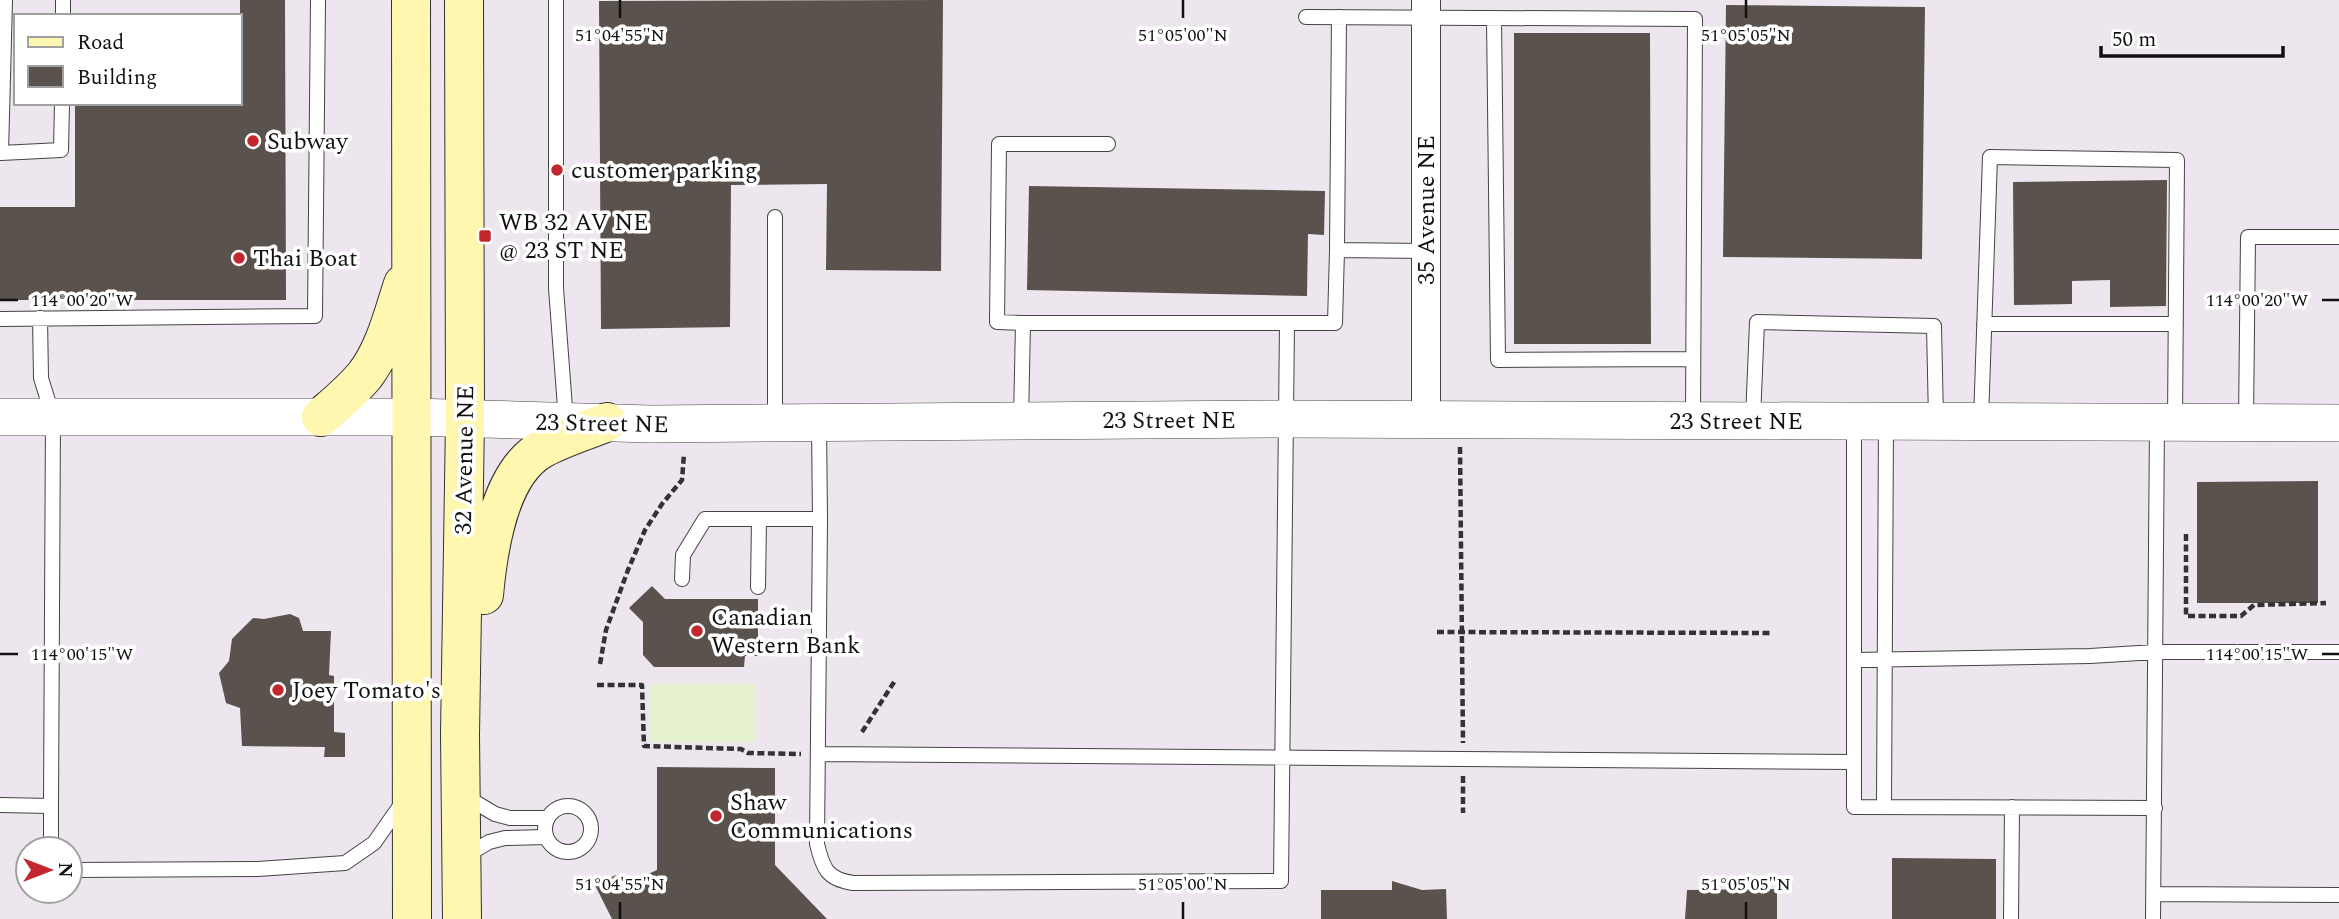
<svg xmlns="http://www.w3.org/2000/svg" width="2339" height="919" font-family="Spectral,serif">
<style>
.industrial{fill:#eee6ef;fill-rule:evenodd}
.pitch{fill:#e6f2cf}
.building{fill:#5a524d}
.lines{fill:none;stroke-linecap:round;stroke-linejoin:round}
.service-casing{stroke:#444;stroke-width:16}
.minor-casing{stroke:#444;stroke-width:30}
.tertiary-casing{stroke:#444;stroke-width:38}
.secondary-casing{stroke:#333;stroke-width:40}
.path{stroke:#333;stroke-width:4.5;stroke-dasharray:7 3.5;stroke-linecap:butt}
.service{stroke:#fff;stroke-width:14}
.minor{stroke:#fff;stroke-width:28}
.tertiary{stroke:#fff;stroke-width:37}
.secondary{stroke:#fff6b0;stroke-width:38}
.ticks{fill:none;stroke:#111;stroke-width:2.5}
.poi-dot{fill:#c4262e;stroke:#fff;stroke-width:2.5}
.labels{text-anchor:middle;stroke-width:7;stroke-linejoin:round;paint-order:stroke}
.poi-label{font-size:24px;fill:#111;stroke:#fff;text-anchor:start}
.street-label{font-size:24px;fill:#111;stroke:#fff}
.ticks-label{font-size:18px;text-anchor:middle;fill:#111;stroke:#fff;stroke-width:7;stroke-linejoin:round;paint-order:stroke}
</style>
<rect width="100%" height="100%" fill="#fffdf5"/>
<path class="industrial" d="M 0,0 L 2339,0 L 2339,919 L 0,919 ZM 16,16 L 240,16 L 240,103 L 16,103 ZM 28,849 L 70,849 L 70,891 L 28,891 Z"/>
<path class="pitch" d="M 650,684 L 756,684 L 756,742 L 650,742 Z"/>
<path class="building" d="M 240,0 L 285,0 L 286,300 L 0,300 L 0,207 L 75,207 L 75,103 L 240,103 Z
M 943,0 L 941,271 L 826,270 L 827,184 L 731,185 L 730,327 L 601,329 L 599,1 Z
M 1726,5 L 1925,7 L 1922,259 L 1723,257 Z
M 1514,33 L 1650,33 L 1651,344 L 1514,344 Z
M 2167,180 L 2166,306 L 2110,307 L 2110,280 L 2072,281 L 2072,304 L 2014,305 L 2013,182 Z
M 1029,186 L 1325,191 L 1324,235 L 1308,234 L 1307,296 L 1027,290 Z
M 2318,481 L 2318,603 L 2197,603 L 2197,482 Z
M 652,586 L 665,599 L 758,599 L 758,656 L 745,656 L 744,667 L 654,667 L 643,655 L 643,622 L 629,608 Z
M 290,614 L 299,618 L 303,631 L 331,631 L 329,675 L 334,676 L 334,732 L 345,733 L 345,757 L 324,757 L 325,747 L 242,746 L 240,708 L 226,703 L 219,673 L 229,661 L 232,639 L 253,618 L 264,619 Z
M 657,767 L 775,768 L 775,865 L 827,919 L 612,919 L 595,885 L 616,875 L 621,886 L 657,870 Z
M 1892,858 L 1996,859 L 1996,919 L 1892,919 Z
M 1392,881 L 1422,890 L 1446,889 L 1447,919 L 1321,919 L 1321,890 L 1392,890 Z
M 1777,889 L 1777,919 L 1685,919 L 1687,890 Z"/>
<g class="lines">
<g class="service-casing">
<path id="service" d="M 5,0 L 1,153 L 61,150 L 62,103
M 556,0 L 556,288 L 566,421
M 63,16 L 63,0
M 1306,17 L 1695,19 L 1693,420
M 1494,18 L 1498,360 L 1693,359
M 775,217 L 775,422
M 1337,250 L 1339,17
M 0,319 L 315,316 L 318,0
M 1023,323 L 997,322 L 999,144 L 1108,144
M 1984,324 L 2176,324
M 1753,419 L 1757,322 L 1934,326 L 1936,420
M 1981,420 L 1990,157 L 2177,160 L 2175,421
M 1021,421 L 1023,323 L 1287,323
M 2246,421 L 2248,237 L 2339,237
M 1854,423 L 1854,807 L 2155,808
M 819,424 L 820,519 L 817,844 C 823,869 827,879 853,883 L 1281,881 L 1287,323 L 1335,323 L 1337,250 L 1426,251
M 682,579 L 683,555 L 705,519 L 820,519
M 758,587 L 759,519
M 1854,660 L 2090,656 L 2156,652 L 2339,652
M 818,754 L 1854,762
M 463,795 L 495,814 L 510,818 L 547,818
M 0,805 L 51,806 L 53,417 L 41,378 L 40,318
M545 829a23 23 0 1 1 46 0a23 23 0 1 1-46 0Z
M 1884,807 L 1886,423
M 51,849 L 51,806
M 464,857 L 489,842 L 505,838 L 546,837
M 70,870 L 258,869 L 345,863 L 374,843 L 402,803
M 2154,894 L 2339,895
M 2011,919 L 2012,807
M 2153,919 L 2157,423"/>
</g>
<g class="minor-casing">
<path id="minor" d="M 1426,0 L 1426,419"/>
</g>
<g class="tertiary-casing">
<path id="tertiary" d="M 0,417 L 413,417 L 650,424 L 1285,419 L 2339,423"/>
</g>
<g class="secondary-casing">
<path id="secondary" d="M 411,0 L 412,919
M 321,417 C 336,404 352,391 365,375 C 385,349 393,314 403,284
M 484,595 C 488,551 499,473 542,449 C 562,438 586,431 607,422
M 462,919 L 460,735 L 465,420 L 464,0"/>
</g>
<path class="path" d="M 1460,447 L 1463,743
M 2186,534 L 2186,616 L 2241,616 L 2254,605 L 2326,603
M 1437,632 L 1771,633
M 600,664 L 606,630 L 628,570 L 645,530 L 662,504 L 682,480 L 684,454
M 597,685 L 642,685 L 644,746 L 741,749 L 748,753 L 801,754
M 862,732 L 896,679
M 1463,776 L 1463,813"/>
<use href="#service" class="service"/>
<use href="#minor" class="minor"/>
<use href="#tertiary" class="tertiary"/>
<use href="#secondary" class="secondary"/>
</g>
<path class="ticks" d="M 620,0 L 620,18M 1183,0 L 1183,18M 1746,0 L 1746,18M 0,300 L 18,300M 2322,300 L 2339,300M 0,654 L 18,654M 2322,654 L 2339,654M 620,902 L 620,919M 1183,902 L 1183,919M 1746,902 L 1746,919"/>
<g class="poi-dot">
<circle cx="253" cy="141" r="7"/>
<circle cx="557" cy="170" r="7"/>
<rect x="478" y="229" width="14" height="14" rx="3.5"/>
<circle cx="239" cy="258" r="7"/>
<circle cx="697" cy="631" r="7"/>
<circle cx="278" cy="690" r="7"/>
<circle cx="716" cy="816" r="7"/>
</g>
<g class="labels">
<g class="poi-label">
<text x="267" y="149">Subway</text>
<text x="571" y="178">customer parking</text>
<text x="499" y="230">WB 32 AV NE<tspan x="499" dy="28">@ 23 ST NE</tspan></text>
<text x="253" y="266">Thai Boat</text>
<text x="711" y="625">Canadian<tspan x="711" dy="28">Western Bank</tspan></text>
<text x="292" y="698">Joey Tomato's</text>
<text x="730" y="810">Shaw<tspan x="730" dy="28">Communications</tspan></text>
</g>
<g class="street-label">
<text transform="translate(1426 210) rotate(-90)" y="8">35 Avenue NE</text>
<text x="1169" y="428">23 Street NE</text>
<text x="1736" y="429">23 Street NE</text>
<text transform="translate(602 423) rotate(1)" y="8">23 Street NE</text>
<text transform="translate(464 460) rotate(-89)" y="8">32 Avenue NE</text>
</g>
</g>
<g class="ticks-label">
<text x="620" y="41">51°04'55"N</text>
<text x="1183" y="41">51°05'00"N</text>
<text x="1746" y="41">51°05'05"N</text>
<text x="2257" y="306">114°00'20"W</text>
<text x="82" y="306">114°00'20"W</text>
<text x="2257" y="660">114°00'15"W</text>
<text x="82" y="660">114°00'15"W</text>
<text x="620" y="890">51°04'55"N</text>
<text x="1183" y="890">51°05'00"N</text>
<text x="1746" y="890">51°05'05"N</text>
</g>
<rect x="14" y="14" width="228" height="91" fill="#ffffff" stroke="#a0a0a0" stroke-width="2"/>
<rect x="28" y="37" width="35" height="10" fill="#fff6b0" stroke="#a0a0a0" stroke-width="2"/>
<text x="77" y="49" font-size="21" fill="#111111">Road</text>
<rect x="28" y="66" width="35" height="21" fill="#5a524d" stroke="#a0a0a0" stroke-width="2"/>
<text x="77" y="84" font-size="21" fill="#111111">Building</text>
<g transform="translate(49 870) rotate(90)"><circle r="33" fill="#ffffff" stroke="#a0a0a0" stroke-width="2"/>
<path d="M0-5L12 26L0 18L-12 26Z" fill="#c4262e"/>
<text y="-10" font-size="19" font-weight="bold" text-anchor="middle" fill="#111111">N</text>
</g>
<path d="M2101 46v10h182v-10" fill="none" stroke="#111111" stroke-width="3.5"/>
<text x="2112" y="46" font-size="21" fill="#111111" stroke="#ffffff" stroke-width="5" paint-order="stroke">50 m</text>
</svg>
